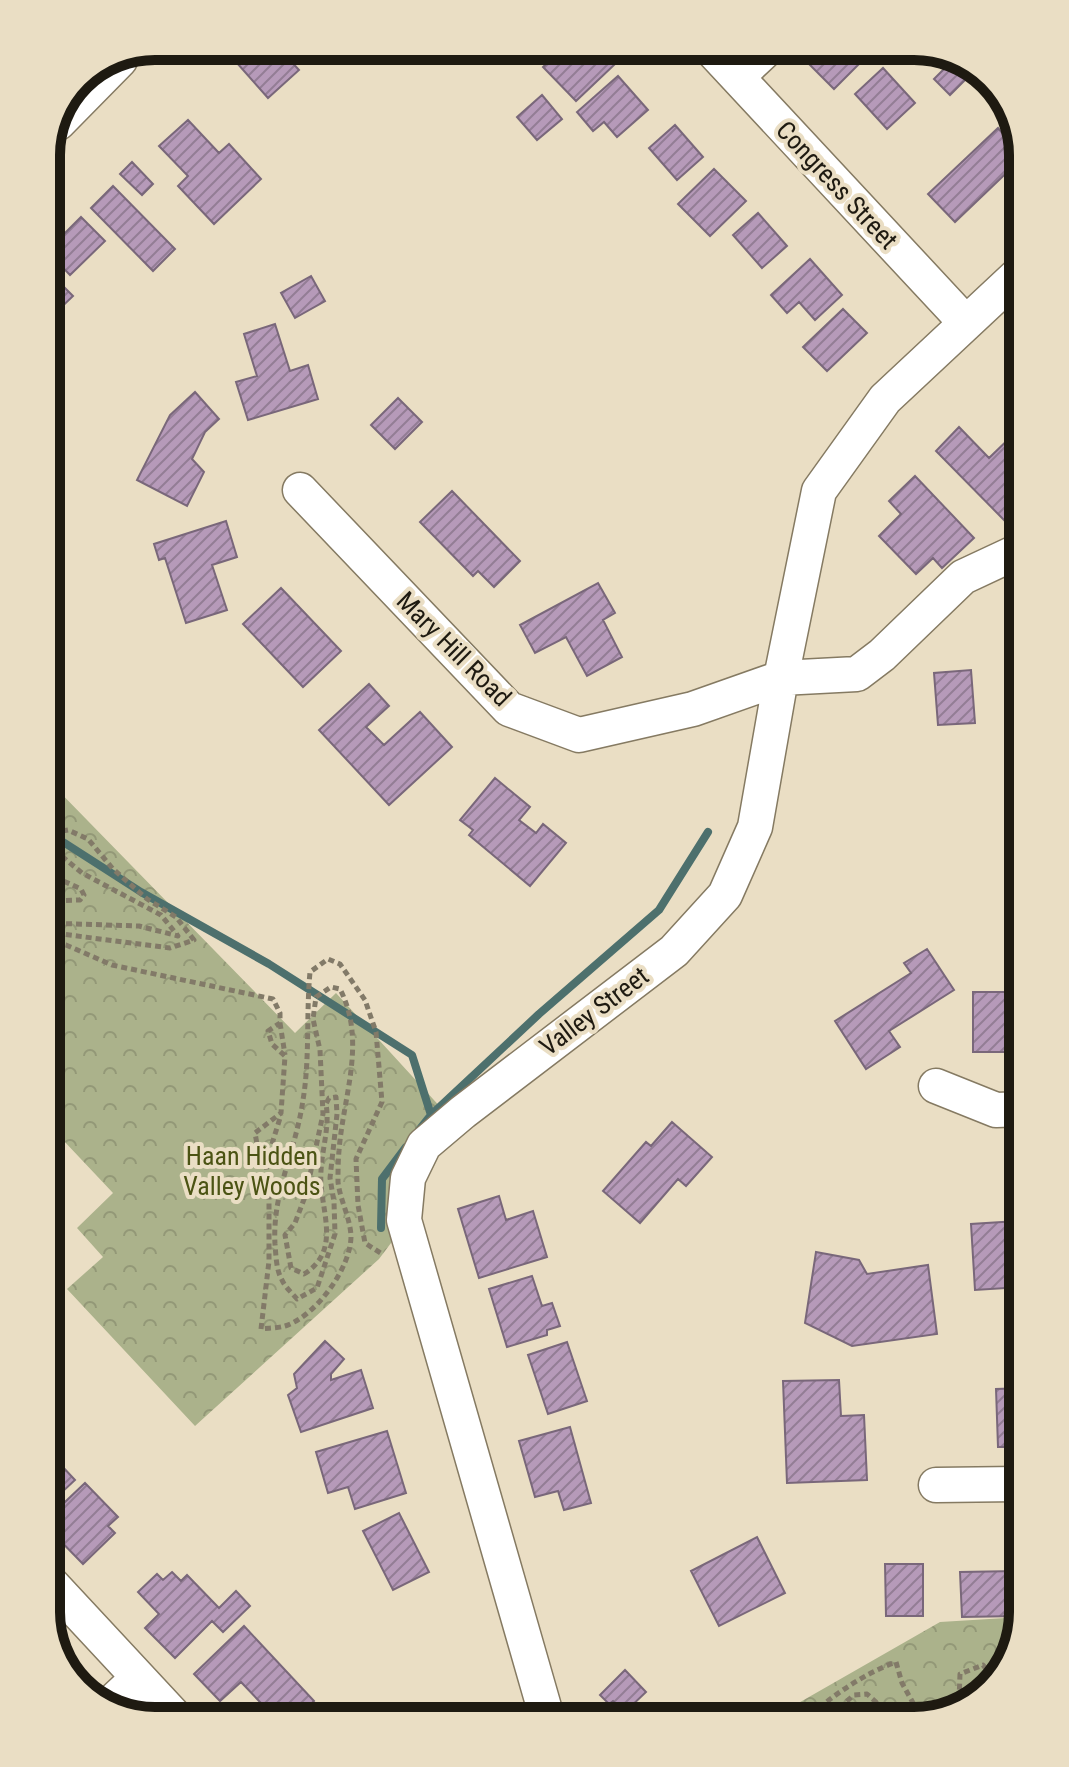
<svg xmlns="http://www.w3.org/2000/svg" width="1069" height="1767" font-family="'Roboto Condensed',sans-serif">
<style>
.forest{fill:url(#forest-crowns)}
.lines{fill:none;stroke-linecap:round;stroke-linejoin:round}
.stream{stroke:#4d706d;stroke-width:8}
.building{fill:url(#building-hatch);stroke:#79677a;stroke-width:2}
.minor-casing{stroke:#857a62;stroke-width:37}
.path{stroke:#827a68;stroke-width:5;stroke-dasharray:6 4;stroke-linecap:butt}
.minor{stroke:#fff;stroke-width:34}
.labels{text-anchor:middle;stroke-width:8;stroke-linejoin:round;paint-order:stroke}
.street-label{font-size:26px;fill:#1e1a11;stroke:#eadec4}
.park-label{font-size:26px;fill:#4b5313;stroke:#eadec4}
.rim{fill:none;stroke:#1e1a11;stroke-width:10}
</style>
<defs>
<pattern id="forest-crowns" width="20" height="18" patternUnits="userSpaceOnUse" patternTransform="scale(2)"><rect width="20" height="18" fill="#abb28b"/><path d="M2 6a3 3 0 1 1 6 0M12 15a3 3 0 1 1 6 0" fill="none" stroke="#939877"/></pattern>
<pattern id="building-hatch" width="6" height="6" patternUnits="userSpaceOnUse" patternTransform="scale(2)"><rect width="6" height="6" fill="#b69ab9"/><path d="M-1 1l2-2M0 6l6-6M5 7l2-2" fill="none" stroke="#937d95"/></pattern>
</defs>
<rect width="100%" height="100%" fill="#eadec4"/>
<path class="forest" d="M 46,778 L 295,1033 L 336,993 L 444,1111 L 394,1239 L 379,1259 L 195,1426 L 67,1289 L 103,1257 L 77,1228 L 113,1193 L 46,1122 Z
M 1022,1617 L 1005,1672 L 962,1710 L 914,1721 L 767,1721 L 940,1622 Z"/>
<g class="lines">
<path class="stream" d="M 46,831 L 141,892 L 269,964 L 412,1055 L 431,1115 L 419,1130
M 431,1115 L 539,1014 L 659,910 L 708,832
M 381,1228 L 382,1179 L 406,1147"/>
</g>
<path class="building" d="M 256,46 L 277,46 L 299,70 L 268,98 L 237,63 Z
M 565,46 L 596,46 L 614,65 L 576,101 L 543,67 Z
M 809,46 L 839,46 L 858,65 L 834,89 L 800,55 Z
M 955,58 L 971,74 L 950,95 L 934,79 Z
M 883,68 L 915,103 L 887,129 L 855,94 Z
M 618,76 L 648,110 L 617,137 L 604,122 L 593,131 L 577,112 Z
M 542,95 L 562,119 L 537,140 L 517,117 Z
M 188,120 L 219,153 L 229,144 L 261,179 L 214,224 L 178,186 L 188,176 L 159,146 Z
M 675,125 L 703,157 L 677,180 L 649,148 Z
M 998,128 L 1023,157 L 955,222 L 928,194 Z
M 132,162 L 153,184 L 142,195 L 120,174 Z
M 714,169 L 746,201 L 710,236 L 678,204 Z
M 113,186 L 175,249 L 153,271 L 91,208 Z
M 758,213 L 787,246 L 762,268 L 733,235 Z
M 81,217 L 105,241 L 70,275 L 47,251 Z
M 810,259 L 842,295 L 815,320 L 799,302 L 787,313 L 771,295 Z
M 46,269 L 73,296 L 48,320 L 46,317 Z
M 311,276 L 325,301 L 295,318 L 281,293 Z
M 843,309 L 867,333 L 827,371 L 803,347 Z
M 275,324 L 290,371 L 308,365 L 318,399 L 248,420 L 236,382 L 257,376 L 244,334 Z
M 195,392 L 219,419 L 205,432 L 192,459 L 204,472 L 187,506 L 137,480 L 170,415 Z
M 398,398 L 422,422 L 395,449 L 371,425 Z
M 959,427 L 989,458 L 1016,432 L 1023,439 L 1023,504 L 1005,521 L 936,451 Z
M 915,476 L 974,538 L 942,568 L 933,558 L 916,574 L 879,536 L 901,514 L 889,501 Z
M 452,491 L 520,561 L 494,587 L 478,571 L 473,576 L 420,522 Z
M 226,521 L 237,557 L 212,565 L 227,610 L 186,623 L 165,558 L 159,560 L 154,544 Z
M 598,583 L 615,613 L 603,620 L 622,657 L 587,676 L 566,637 L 535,653 L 520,625 Z
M 281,588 L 341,651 L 303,687 L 243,624 Z
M 971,670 L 975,723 L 938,725 L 934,673 Z
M 369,684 L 389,706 L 366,727 L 384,745 L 420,712 L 452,747 L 389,805 L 319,730 Z
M 495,778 L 530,807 L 519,820 L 536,833 L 543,824 L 566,843 L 530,886 L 469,835 L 473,830 L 460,820 Z
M 927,949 L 954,990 L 889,1031 L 900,1047 L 866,1069 L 835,1021 L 911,973 L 904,963 Z
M 1022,967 L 1023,967 L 1023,1052 L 973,1052 L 973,992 L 1022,992 Z
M 672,1122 L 712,1157 L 686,1186 L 678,1179 L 640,1223 L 603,1191 L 646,1142 L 651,1146 Z
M 499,1196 L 506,1220 L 533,1211 L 547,1257 L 479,1278 L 458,1209 Z
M 1020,1221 L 1023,1287 L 975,1290 L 971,1224 Z
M 816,1252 L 859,1260 L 867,1274 L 928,1265 L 937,1334 L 852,1346 L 805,1323 Z
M 532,1276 L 542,1306 L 552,1303 L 560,1326 L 547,1330 L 547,1335 L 507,1347 L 489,1289 Z
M 46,1328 L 54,1337 L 46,1344 Z
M 325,1341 L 344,1359 L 331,1374 L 331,1380 L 361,1370 L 373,1408 L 301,1432 L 288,1395 L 297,1388 L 294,1374 Z
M 567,1342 L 587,1401 L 548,1414 L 528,1355 Z
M 839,1380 L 841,1416 L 864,1415 L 867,1480 L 787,1483 L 783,1381 Z
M 1023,1388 L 1023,1447 L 998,1447 L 996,1389 Z
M 570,1427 L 591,1503 L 564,1510 L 558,1491 L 535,1497 L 519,1441 Z
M 387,1431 L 406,1493 L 355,1509 L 348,1487 L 328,1493 L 316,1452 Z
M 46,1449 L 75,1480 L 46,1507 Z
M 85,1483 L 118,1517 L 108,1526 L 115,1533 L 83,1564 L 46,1526 L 46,1520 Z
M 399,1513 L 429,1572 L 393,1590 L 363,1531 Z
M 757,1537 L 785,1593 L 719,1626 L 691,1571 Z
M 885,1564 L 923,1564 L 923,1616 L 886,1616 Z
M 1023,1571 L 1022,1616 L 962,1617 L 960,1572 Z
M 172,1572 L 181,1581 L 187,1575 L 219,1608 L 236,1591 L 250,1606 L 223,1632 L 212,1621 L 175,1658 L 145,1628 L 159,1614 L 138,1592 L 157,1574 L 163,1580 Z
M 244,1626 L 314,1701 L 293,1721 L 278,1721 L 241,1682 L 220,1701 L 194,1674 Z
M 625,1670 L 646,1692 L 626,1711 L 636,1721 L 599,1721 L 616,1704 L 613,1701 L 609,1704 L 600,1695 Z"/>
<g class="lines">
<g class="minor-casing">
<path id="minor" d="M 708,46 L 966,323
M 737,77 L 770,46
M 58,123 L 120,60
M 300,490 L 509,709 L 579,735 L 693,709 L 781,678 L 857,674 L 882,655 L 963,577 L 1023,549
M 936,1086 L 996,1110 L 1023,1109
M 936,1485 L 1023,1484
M 46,1578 L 179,1721
M 107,1707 L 138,1678
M 548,1721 L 404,1220 L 408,1178 L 424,1145 L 463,1112 L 674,951 L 725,895 L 755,827 L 781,678 L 819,491 L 885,399 L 1023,270"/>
</g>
<path class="path" d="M 46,901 L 80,900 L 84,895 L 81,889 L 46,873
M 46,923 L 139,926 L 178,936 L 161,915 L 82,873 L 46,843
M 46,932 L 170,948 L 194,940 L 176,917 L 147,899 L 113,869 L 88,839 L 68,830 L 46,834
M 46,941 L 66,945 L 112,965 L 273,999 L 280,1013 L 280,1023 L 268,1031 L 272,1044 L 285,1056 L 281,1113 L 255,1133 L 259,1155 L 266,1163 L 269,1195 L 269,1261 L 261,1329 C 269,1328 278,1328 285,1326 C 316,1316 351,1268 351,1236 C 350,1217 340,1200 338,1182 C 338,1172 338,1161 339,1151 C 343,1096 367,1042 340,989 L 331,987 L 316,997 L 313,1019 L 320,1050 L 323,1114 L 306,1194 L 295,1223 L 285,1235 L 291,1268 L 304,1274 C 344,1249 318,1207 321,1171 C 322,1148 330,1127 326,1104 L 329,1098 L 336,1097 L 337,1114 L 330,1178 L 334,1202 L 335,1234 L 317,1288 L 297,1299 C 292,1293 285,1287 282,1280 C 276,1270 276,1255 275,1244 C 272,1193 296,1150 303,1100 C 310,1058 306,1015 310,972 L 328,959 L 340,964 L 365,1000 L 376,1032 L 382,1102 L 356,1159 L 358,1205 L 365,1243 L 382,1254
M 280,1023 L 285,1055
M 266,1163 L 281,1115
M 966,1706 L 959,1701 L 960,1674 L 983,1665 L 995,1681
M 804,1721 C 830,1697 863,1674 896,1662 L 902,1683 L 922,1719
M 824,1721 L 854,1695 L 867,1694 L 876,1702 L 883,1721"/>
<use href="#minor" class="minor"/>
</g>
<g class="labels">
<g class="street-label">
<text transform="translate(837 185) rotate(47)" y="9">Congress Street</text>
<text transform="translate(454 649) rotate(45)" y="9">Mary Hill Road</text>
<text transform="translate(594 1011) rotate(-37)" y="9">Valley Street</text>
</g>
<g class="park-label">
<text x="252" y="1165">Haan Hidden<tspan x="252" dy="30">Valley Woods</tspan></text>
</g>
</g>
<path d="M0 0H1069V1767H0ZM155 60H914A95 95 0 0 1 1009 155V1612A95 95 0 0 1 914 1707H155A95 95 0 0 1 60 1612V155A95 95 0 0 1 155 60Z" fill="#eadec4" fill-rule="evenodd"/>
<path class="rim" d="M155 60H914A95 95 0 0 1 1009 155V1612A95 95 0 0 1 914 1707H155A95 95 0 0 1 60 1612V155A95 95 0 0 1 155 60Z"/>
</svg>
